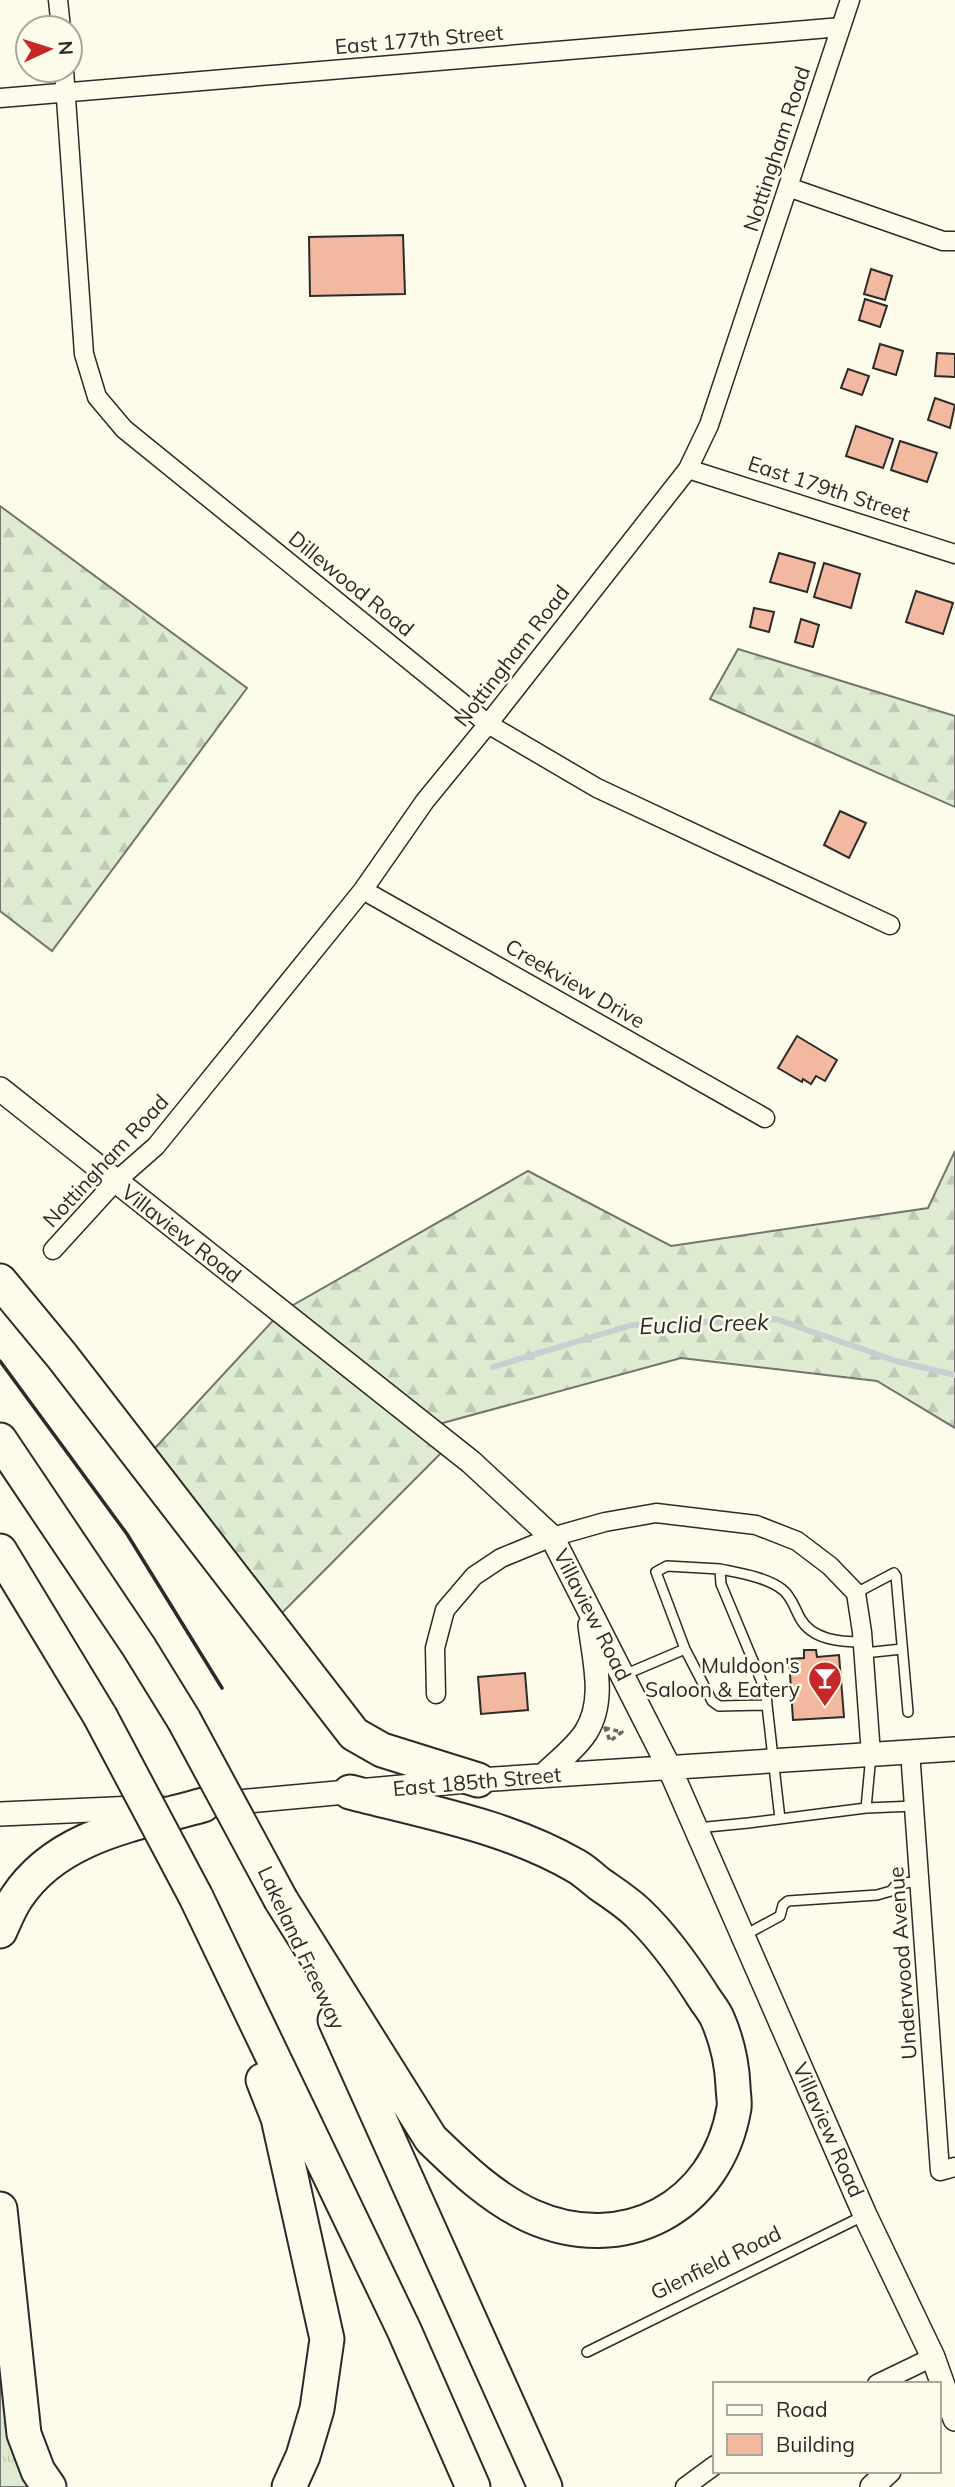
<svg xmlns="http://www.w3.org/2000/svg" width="955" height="2487" font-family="Mulish,sans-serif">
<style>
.grass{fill:url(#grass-tufts);stroke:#74746e;stroke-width:2}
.forest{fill:url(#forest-firs);stroke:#74746e;stroke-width:2}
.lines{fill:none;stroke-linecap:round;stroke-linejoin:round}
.stream{stroke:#c7d0d0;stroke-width:6}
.building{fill:#f2b8a0;stroke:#2b2b2b;stroke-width:2}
.service-casing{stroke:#2b2b2b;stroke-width:12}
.minor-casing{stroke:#2b2b2b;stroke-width:21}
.tertiary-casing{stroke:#2b2b2b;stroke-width:26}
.motorway-casing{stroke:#2b2b2b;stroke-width:37}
.path{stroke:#6a6964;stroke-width:3.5;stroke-dasharray:5 3.5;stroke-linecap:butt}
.service{stroke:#fdfbea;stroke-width:9}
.minor{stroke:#fdfbea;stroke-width:18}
.tertiary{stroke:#fdfbea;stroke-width:23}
.motorway{stroke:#fdfbea;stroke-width:33}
.motorway-bridge-casing{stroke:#2b2b2b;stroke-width:37;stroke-linecap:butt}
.motorway-bridge{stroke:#fdfbea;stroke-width:33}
.wall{stroke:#2b2b2b;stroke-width:3.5}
.labels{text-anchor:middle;stroke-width:5;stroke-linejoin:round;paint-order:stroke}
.street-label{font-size:21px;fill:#2b2b2b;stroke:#fdfbea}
.poi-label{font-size:21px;fill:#2b2b2b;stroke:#fdfbea;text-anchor:end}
.water-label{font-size:23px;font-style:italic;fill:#2b2b2b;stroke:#fdfbea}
</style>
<defs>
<pattern id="grass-tufts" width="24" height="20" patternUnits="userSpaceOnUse" patternTransform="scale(1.75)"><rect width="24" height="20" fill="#deebd1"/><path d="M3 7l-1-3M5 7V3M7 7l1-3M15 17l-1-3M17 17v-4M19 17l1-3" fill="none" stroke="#bfcab4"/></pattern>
<pattern id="forest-firs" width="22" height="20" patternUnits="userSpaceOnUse" patternTransform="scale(1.75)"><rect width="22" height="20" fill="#deebd1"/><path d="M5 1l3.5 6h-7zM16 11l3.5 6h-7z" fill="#bfcab4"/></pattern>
</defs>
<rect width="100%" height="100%" fill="#fdfbea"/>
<path class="grass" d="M 0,2209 L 49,2487 L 0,2487 Z"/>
<path class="forest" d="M 0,506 L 247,688 L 52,951 L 0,911 Z
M 738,649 L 955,716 L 955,807 L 710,699 Z
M 955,1151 L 955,1428 L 877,1381 L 681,1358 L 428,1427 L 449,1445 L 269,1626 L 143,1461 L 281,1312 L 528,1171 L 671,1246 L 928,1208 Z"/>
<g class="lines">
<path class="stream" d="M 493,1367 L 632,1325 L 776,1319 L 896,1361 L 955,1375"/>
</g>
<path class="building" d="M 403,235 L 405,294 L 310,296 L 309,237 Z
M 871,269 L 892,276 L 885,300 L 864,294 Z
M 865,299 L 887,306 L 880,327 L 859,320 Z
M 880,344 L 903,351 L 896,375 L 873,368 Z
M 937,353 L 955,354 L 955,377 L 935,376 Z
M 848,369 L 869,376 L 862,395 L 841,388 Z
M 935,398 L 955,405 L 950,428 L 928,420 Z
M 856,426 L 893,439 L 883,468 L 846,456 Z
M 900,441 L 937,453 L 927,482 L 891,470 Z
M 779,553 L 815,563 L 807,592 L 770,582 Z
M 824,563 L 860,574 L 851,608 L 814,597 Z
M 916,591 L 953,603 L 943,634 L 906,622 Z
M 754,608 L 774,612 L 769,632 L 750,627 Z
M 801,619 L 819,625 L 813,647 L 795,642 Z
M 840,811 L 866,823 L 849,858 L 824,845 Z
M 797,1036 L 837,1060 L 825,1081 L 816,1076 L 811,1084 L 803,1079 L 802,1082 L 778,1068 Z
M 804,1650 L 816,1650 L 817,1657 L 839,1655 L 844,1717 L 793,1720 L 789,1659 L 804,1658 Z
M 525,1673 L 528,1710 L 481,1714 L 478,1677 Z"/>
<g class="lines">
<g class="service-casing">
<path id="service" d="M 720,1569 L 667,1566 L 656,1572 L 685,1649 L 712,1701 L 719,1706 L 767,1705 L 766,1692 L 721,1584 L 720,1569 C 739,1573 767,1577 783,1590 C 791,1596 795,1609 800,1618 C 812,1640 840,1642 863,1642
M 856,1593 L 894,1573 L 896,1576 L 908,1712
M 864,1653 L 902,1649
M 624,1675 L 685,1649
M 767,1705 L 780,1819
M 866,1808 L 915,1806
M 697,1828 L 748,1823 L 866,1808 L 871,1755
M 745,1935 L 780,1916 L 783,1905 L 788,1901 L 877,1895 L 891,1891 L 897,1884 L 921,1881
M 587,2352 L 863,2216"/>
</g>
<g class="minor-casing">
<path id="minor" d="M 58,0 L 61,28
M 64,70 L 84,354 L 97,397 L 124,429 L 488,724 L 597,788 L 890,925
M 0,98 L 841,27
M 788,187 L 943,241 L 955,241
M 688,469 L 955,554
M 363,890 L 765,1118
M 53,1250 L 115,1182 L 156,1146 L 363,890 L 425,801 L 488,724 L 688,469 L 709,425 L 850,0
M 436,1694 L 435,1648 L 445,1610 L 474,1576 L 501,1558 L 552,1537 L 605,1522 L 656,1513 L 756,1525 L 797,1541 L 830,1566 L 856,1593 L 862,1632 L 871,1754
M 910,1751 L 940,2171 L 955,2167
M 877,2384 L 933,2357
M 685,2487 L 715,2465"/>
</g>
<g class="tertiary-casing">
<path id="tertiary" d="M 0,1089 L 471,1462 L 552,1537 L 669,1767 L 865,2215 L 933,2357 L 955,2419
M 543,1776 C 557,1762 576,1748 586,1732 C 606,1700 594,1660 590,1625
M 216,1804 L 478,1780 L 955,1749
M 0,1814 L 158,1807
M 872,2487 L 889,2471"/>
</g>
<g class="motorway-casing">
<path id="motorway" d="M 0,1281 L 62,1356 L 354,1734 L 382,1750 L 478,1780
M 0,1440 L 139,1647 L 184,1720
M 0,1551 L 100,1716
M 196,1897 L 404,2330 L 473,2487
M 281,1900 L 431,2139 C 461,2168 492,2198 531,2216 C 623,2257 717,2208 734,2108 C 735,2101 733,2093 733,2086 C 732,2064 727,2041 718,2020 C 714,2010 706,2002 701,1993 C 683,1965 663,1937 639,1914 C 628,1903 614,1894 601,1885 C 593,1879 585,1871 576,1866 C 507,1826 427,1812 350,1792
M 0,1931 C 5,1920 10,1907 17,1897 C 58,1835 136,1824 203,1805
M 335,2020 L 545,2487
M 263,2080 L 278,2118 L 327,2339 L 317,2409 L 303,2456 L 289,2487
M 0,2209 L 24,2434 L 38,2471 L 49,2487"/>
</g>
<path class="path" d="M 605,1728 L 622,1732 L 610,1741 Z"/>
<use href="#service" class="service"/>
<use href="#minor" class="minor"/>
<use href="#tertiary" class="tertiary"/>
<use href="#motorway" class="motorway"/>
<g class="motorway-bridge-casing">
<path id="motorway-bridge" d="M 100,1716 L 196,1897
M 184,1720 L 281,1900"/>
</g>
<use href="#motorway-bridge" class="motorway-bridge"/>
<path class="wall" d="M 0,1361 L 127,1534 L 222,1688"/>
</g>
<defs>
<g id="bar-pin" transform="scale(1.75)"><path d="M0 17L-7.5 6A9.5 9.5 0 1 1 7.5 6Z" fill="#c62828" stroke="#fdfbea"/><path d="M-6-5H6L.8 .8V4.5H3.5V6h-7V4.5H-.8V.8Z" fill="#fff"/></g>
</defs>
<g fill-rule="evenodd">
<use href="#bar-pin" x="825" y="1678"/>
</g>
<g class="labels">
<g class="street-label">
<text transform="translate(419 40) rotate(-5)" y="7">East 177th Street</text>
<text transform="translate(777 149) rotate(-72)" y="7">Nottingham Road</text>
<text transform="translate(829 489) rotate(18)" y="7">East 179th Street</text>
<text transform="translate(351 584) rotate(39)" y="7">Dillewood Road</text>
<text transform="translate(512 656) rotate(-52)" y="7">Nottingham Road</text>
<text transform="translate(575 984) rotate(30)" y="7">Creekview Drive</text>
<text transform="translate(106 1161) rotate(-47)" y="7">Nottingham Road</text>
<text transform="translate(181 1234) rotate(38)" y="7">Villaview Road</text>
<text transform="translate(592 1615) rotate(63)" y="7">Villaview Road</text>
<text transform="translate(477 1782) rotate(-5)" y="7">East 185th Street</text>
<text transform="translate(301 1948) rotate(65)" y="7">Lakeland Freeway</text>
<text transform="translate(903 1963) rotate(-94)" y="7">Underwood Avenue</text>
<text transform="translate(828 2130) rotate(66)" y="7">Villaview Road</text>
<text transform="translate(716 2263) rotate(-26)" y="7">Glenfield Road</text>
</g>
<g class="poi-label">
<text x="800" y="1673">Muldoon's<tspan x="800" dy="24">Saloon &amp; Eatery</tspan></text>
</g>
<g class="water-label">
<text transform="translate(704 1324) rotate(-2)" y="8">Euclid Creek</text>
</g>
</g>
<rect x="713" y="2382" width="228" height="91" fill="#fdfbea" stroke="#a9a89e" stroke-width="2"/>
<rect x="727" y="2405" width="35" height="10" fill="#fdfbea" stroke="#a9a89e" stroke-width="2"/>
<text x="776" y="2417" font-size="21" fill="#2b2b2b">Road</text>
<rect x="727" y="2434" width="35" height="21" fill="#f2b8a0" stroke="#a9a89e" stroke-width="2"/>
<text x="776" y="2452" font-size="21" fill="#2b2b2b">Building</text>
<g transform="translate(49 49) rotate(86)"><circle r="33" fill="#fdfbea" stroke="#a9a89e" stroke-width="2"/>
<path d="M0-5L12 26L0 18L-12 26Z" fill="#c62828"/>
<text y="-10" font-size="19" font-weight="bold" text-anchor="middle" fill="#2b2b2b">N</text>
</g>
</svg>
